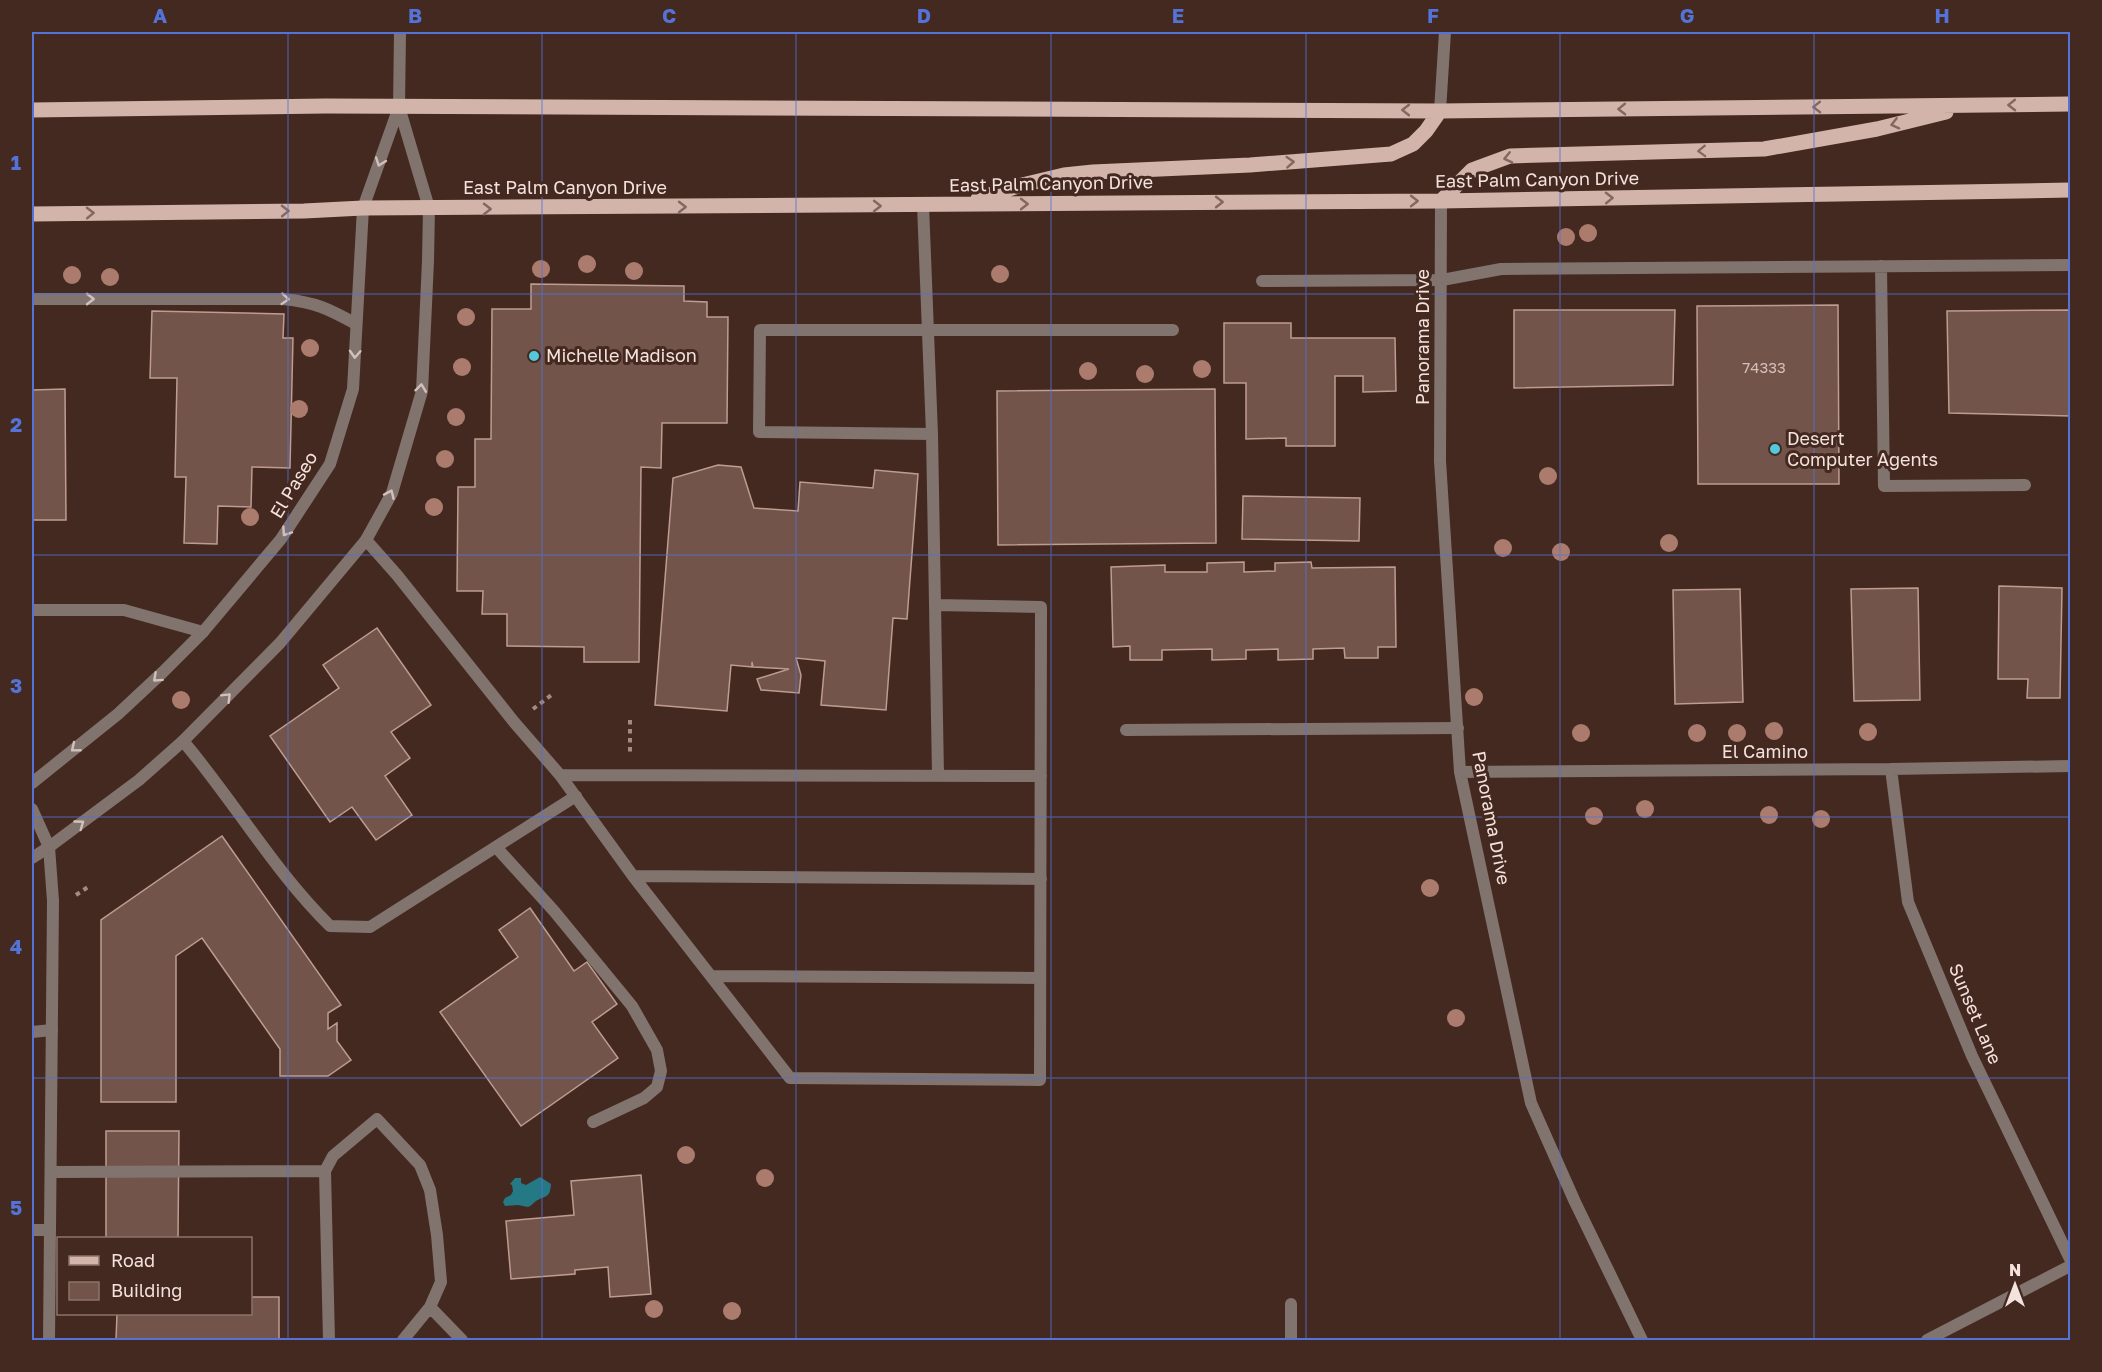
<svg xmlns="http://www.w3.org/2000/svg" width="2102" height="1372" font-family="'Golos Text',sans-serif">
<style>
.water{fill:#257984}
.building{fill:#73544b;stroke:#be9c91;stroke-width:1.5}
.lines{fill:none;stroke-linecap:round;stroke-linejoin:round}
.path{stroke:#a18b84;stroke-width:4;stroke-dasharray:4.5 4.5;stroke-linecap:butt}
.service{stroke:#81736e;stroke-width:12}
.minor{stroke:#81736e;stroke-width:12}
.tertiary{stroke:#81736e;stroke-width:12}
.primary{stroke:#d2b4ab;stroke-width:15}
.tree{fill:#ab7c6e}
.oneway{stroke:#84685f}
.oneway2{stroke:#d2c1bb}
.grid{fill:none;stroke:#5373d9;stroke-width:1.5;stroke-opacity:0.55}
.poi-dot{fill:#53cadc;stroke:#442920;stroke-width:2}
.labels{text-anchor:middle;stroke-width:6;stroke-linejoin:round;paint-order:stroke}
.number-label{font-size:15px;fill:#d4beb8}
.street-label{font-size:18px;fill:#f4e2dc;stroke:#442920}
.poi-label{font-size:18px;fill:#f4e2dc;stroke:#442920;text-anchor:start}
.neatline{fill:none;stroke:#5373d9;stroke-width:2}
.grid-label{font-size:20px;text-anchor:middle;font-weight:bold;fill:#5373d9}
</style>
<rect width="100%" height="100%" fill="#442920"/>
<path class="water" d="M 540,1177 L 551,1184 C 550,1199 545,1195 536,1201 C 533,1203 531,1206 528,1207 L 518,1205 L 505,1206 L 503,1202 L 505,1198 L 511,1195 L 513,1191 L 512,1185 L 510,1184 L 515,1178 L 521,1178 L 521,1183 L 526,1185 Z"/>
<path class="building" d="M 531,284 L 684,286 L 684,301 L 707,302 L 707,317 L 728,317 L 727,423 L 662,423 L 661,468 L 641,467 L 639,662 L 584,662 L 584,647 L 507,646 L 507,614 L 482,614 L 483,591 L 457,591 L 458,487 L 475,487 L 475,439 L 491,439 L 492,309 L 531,309 Z
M 1838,305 L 1839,484 L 1698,484 L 1697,306 Z
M 1514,310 L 1675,310 L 1673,385 L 1514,388 Z
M 2070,310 L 2070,416 L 1949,413 L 1947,311 Z
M 152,311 L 284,314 L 283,338 L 293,338 L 290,468 L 252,467 L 251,507 L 218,506 L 217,544 L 184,543 L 186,477 L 175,477 L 177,378 L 150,378 Z
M 1224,323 L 1291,323 L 1291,338 L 1395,338 L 1396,391 L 1363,392 L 1363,376 L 1335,376 L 1335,446 L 1286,446 L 1286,438 L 1246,439 L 1246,383 L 1224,383 Z
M 65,389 L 66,520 L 32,520 L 32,390 Z
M 1215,389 L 1216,543 L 998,545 L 997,391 Z
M 718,465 L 741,467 L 754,508 L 798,511 L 800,482 L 873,488 L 875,470 L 918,474 L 907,619 L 893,618 L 886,710 L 821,705 L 825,661 L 796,658 L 801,675 L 799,693 L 761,690 L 757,679 L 789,669 L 753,667 L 752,662 L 752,667 L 731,665 L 727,711 L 655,705 L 673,478 Z
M 1243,496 L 1360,498 L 1359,541 L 1242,539 Z
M 1244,562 L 1244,572 L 1275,571 L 1275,563 L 1311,562 L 1312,568 L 1395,567 L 1396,647 L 1378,647 L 1378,658 L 1345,658 L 1344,648 L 1313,649 L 1313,659 L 1278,660 L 1278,649 L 1246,650 L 1246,659 L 1212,660 L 1212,649 L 1162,650 L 1162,660 L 1130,660 L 1130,646 L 1113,647 L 1111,567 L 1165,565 L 1165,572 L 1207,572 L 1207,563 Z
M 1999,586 L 2062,588 L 2060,698 L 2027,698 L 2028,679 L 1998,679 Z
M 1918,588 L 1920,700 L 1854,701 L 1851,589 Z
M 1740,589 L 1743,702 L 1675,704 L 1673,590 Z
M 377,628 L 431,705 L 391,732 L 410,758 L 385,776 L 412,815 L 376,840 L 352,807 L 330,822 L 270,736 L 339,688 L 323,665 Z
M 222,836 L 341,1005 L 328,1013 L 328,1029 L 337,1023 L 337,1041 L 351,1060 L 328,1076 L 280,1076 L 280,1049 L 202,938 L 176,956 L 176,1102 L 101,1102 L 101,920 Z
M 530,908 L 574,971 L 587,962 L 617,1004 L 592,1022 L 618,1058 L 521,1126 L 440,1012 L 518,957 L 499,930 Z
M 106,1131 L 179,1131 L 178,1238 L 106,1238 Z
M 641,1175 L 651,1294 L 610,1297 L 608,1267 L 575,1270 L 575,1274 L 511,1279 L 506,1221 L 574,1215 L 571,1181 Z
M 250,1297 L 279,1297 L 279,1340 L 116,1340 L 117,1314 L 250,1314 Z"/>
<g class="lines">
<path class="path" d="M 533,709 L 554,693
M 630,720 L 630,752
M 76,895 L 88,887"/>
<path class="service" d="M 1440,111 L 1445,32
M 923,205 L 932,434 L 938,775
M 1881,266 L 1884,486 L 2025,485
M 1262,281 L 1442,280 L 1501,269 L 2070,265
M 32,299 L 283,299 C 315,302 329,309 356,324
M 932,434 L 759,432 L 760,330 L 1173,330
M 366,540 L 397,575 L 514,722 L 560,775 L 1041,776
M 32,610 L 124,610 L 203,632
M 1126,730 L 1458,728
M 183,741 C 234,801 274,871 330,926 L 370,927 L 576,796
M 560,775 L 633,876 L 790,1078 L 1040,1080 L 1041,607 L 935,605
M 496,847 L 554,911 L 632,1006 L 657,1050 L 661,1071 L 657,1087 L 644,1098 L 593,1122
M 633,876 L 1041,879
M 711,976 L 1040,978
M 32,1032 L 52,1030
M 51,1172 L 325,1171
M 32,1230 L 50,1230
M 430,1307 L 462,1340
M 329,1340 L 325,1171 L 333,1156 L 377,1119 L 420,1165 L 430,1190 L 437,1235 L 441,1282 L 430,1307 L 403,1340
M 1291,1340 L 1291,1304"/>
<path class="minor" d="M 399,107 L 400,32
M 1441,201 L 1440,461 L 1460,772 L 1531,1103 L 1575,1202 L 1642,1340
M 1891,769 L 1908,902 L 1972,1056 L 2070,1259
M 1460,772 L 1891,769 L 2070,766
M 32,809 L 49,847 L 53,901 L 49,1340
M 1927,1340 L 2070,1266"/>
<path class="tertiary" d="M 32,783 L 118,714 L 163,672 L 203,632 L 281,539 L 330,464 L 353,389 L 363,208 L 399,107
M 32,858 L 49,847 L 139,780 L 183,741 L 280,643 L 366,540 L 392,493 L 422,391 L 428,261 L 429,208 L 399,107"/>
<path class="primary" d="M 32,110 L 326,106 L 1440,111 L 2070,104
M 978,199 L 1018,186 L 1064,175 L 1093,172 L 1250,165 L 1391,154 L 1413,144 L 1426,131 L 1440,111
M 1441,201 L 1472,170 L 1510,156 L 1764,149 L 1877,129 L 1946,112
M 32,214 L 304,211 L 363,208 L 1441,201 L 2070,190"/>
</g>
<g class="tree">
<circle cx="1588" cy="233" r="9"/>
<circle cx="1566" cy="237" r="9"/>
<circle cx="587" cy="264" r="9"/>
<circle cx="541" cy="269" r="9"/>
<circle cx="634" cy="271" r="9"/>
<circle cx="1000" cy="274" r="9"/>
<circle cx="72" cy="275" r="9"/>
<circle cx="110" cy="277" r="9"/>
<circle cx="466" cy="317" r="9"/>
<circle cx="310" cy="348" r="9"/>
<circle cx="462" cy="367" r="9"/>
<circle cx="1202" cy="369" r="9"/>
<circle cx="1088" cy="371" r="9"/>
<circle cx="1145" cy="374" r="9"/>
<circle cx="299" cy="409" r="9"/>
<circle cx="456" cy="417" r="9"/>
<circle cx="445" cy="459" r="9"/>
<circle cx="1548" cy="476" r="9"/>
<circle cx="434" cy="507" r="9"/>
<circle cx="250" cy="517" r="9"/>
<circle cx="1669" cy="543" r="9"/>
<circle cx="1503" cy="548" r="9"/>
<circle cx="1561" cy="552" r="9"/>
<circle cx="1474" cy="697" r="9"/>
<circle cx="181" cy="700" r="9"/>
<circle cx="1774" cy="731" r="9"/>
<circle cx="1868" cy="732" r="9"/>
<circle cx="1581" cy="733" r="9"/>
<circle cx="1697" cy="733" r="9"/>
<circle cx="1737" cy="733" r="9"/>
<circle cx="1645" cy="809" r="9"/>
<circle cx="1769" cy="815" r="9"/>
<circle cx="1594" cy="816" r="9"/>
<circle cx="1821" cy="819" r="9"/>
<circle cx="1430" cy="888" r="9"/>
<circle cx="1456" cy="1018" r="9"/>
<circle cx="686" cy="1155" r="9"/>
<circle cx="765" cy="1178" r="9"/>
<circle cx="654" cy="1309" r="9"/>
<circle cx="732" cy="1311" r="9"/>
</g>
<defs><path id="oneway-chevron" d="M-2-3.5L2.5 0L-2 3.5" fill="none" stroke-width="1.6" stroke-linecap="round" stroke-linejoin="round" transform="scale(1.5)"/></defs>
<g class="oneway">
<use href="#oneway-chevron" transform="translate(2012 105) rotate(179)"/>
<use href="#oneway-chevron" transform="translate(1817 107) rotate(179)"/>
<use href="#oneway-chevron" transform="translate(1622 109) rotate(179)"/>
<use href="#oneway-chevron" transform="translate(1406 110) rotate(-180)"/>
<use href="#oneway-chevron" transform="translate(1895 124) rotate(166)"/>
<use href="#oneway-chevron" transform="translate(1702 151) rotate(178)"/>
<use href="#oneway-chevron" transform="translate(1508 158) rotate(167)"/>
<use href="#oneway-chevron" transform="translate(1290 162) rotate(-4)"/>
<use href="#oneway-chevron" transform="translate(1609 198) rotate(-1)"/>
<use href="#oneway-chevron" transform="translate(1414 201)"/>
<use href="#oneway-chevron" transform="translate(1219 202)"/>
<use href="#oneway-chevron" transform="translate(1024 204)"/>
<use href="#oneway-chevron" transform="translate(877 206)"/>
<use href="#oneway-chevron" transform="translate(682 207)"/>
<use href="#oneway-chevron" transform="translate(487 209)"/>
<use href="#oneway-chevron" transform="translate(285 211) rotate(-1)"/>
<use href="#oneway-chevron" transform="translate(90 213) rotate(-1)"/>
</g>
<g class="oneway2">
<use href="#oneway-chevron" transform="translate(380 162) rotate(110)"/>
<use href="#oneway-chevron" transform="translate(90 299)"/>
<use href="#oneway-chevron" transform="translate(285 299) rotate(4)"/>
<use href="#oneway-chevron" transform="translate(355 354) rotate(93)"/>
<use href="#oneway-chevron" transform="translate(421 388) rotate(-83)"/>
<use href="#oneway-chevron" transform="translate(390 494) rotate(-66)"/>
<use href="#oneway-chevron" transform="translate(286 532) rotate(124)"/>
<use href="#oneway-chevron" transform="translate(157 678) rotate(138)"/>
<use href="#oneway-chevron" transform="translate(227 697) rotate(-45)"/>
<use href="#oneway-chevron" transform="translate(75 748) rotate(141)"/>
<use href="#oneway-chevron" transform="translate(80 824) rotate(-36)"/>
</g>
<path class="grid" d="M 288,32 L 288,1340M 542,32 L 542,1340M 796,32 L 796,1340M 1051,32 L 1051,1340M 1306,32 L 1306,1340M 1560,32 L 1560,1340M 1814,32 L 1814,1340M 32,294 L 2070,294M 32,555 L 2070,555M 32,817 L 2070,817M 32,1078 L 2070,1078"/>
<g class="poi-dot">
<circle cx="534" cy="356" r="6"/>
<circle cx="1775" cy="449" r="6"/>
</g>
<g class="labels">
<g class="number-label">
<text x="1764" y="373">74333</text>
</g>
<g class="street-label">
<text transform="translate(1537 180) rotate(-1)" y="6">East Palm Canyon Drive</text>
<text transform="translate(1051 184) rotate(-1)" y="6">East Palm Canyon Drive</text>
<text x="565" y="194">East Palm Canyon Drive</text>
<text transform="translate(1423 337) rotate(-90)" y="6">Panorama Drive</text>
<text transform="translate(294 485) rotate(-59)" y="6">El Paseo</text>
<text x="1765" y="758">El Camino</text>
<text transform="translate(1491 818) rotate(79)" y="6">Panorama Drive</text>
<text transform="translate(1975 1014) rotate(67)" y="6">Sunset Lane</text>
</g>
<g class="poi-label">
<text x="546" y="362">Michelle Madison</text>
<text x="1787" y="445">Desert<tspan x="1787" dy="21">Computer Agents</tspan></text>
</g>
</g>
<rect width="2102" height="1372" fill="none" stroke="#442920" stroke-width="66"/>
<rect x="57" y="1237" width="195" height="78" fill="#442920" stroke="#8a736b" stroke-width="1.5"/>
<rect x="69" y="1256" width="30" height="9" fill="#d2b4ab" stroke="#8a736b" stroke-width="1.5"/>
<text x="111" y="1267" font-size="18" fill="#f4e2dc">Road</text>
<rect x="69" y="1282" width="30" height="18" fill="#73544b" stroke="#8a736b" stroke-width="1.5"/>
<text x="111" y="1297" font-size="18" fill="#f4e2dc">Building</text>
<g transform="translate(2015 1285)" stroke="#442920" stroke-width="4.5" paint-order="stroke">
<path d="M0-4.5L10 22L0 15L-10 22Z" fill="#f4e2dc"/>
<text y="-9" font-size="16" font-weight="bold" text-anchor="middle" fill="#f4e2dc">N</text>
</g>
<rect x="33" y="33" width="2036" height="1306" class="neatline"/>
<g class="grid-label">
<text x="160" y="23">A</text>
<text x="415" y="23">B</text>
<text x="669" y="23">C</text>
<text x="924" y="23">D</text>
<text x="1178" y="23">E</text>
<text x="1433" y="23">F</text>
<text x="1687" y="23">G</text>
<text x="1942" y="23">H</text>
<text x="16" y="170">1</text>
<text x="16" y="432">2</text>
<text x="16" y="693">3</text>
<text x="16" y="954">4</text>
<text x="16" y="1215">5</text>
</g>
</svg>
